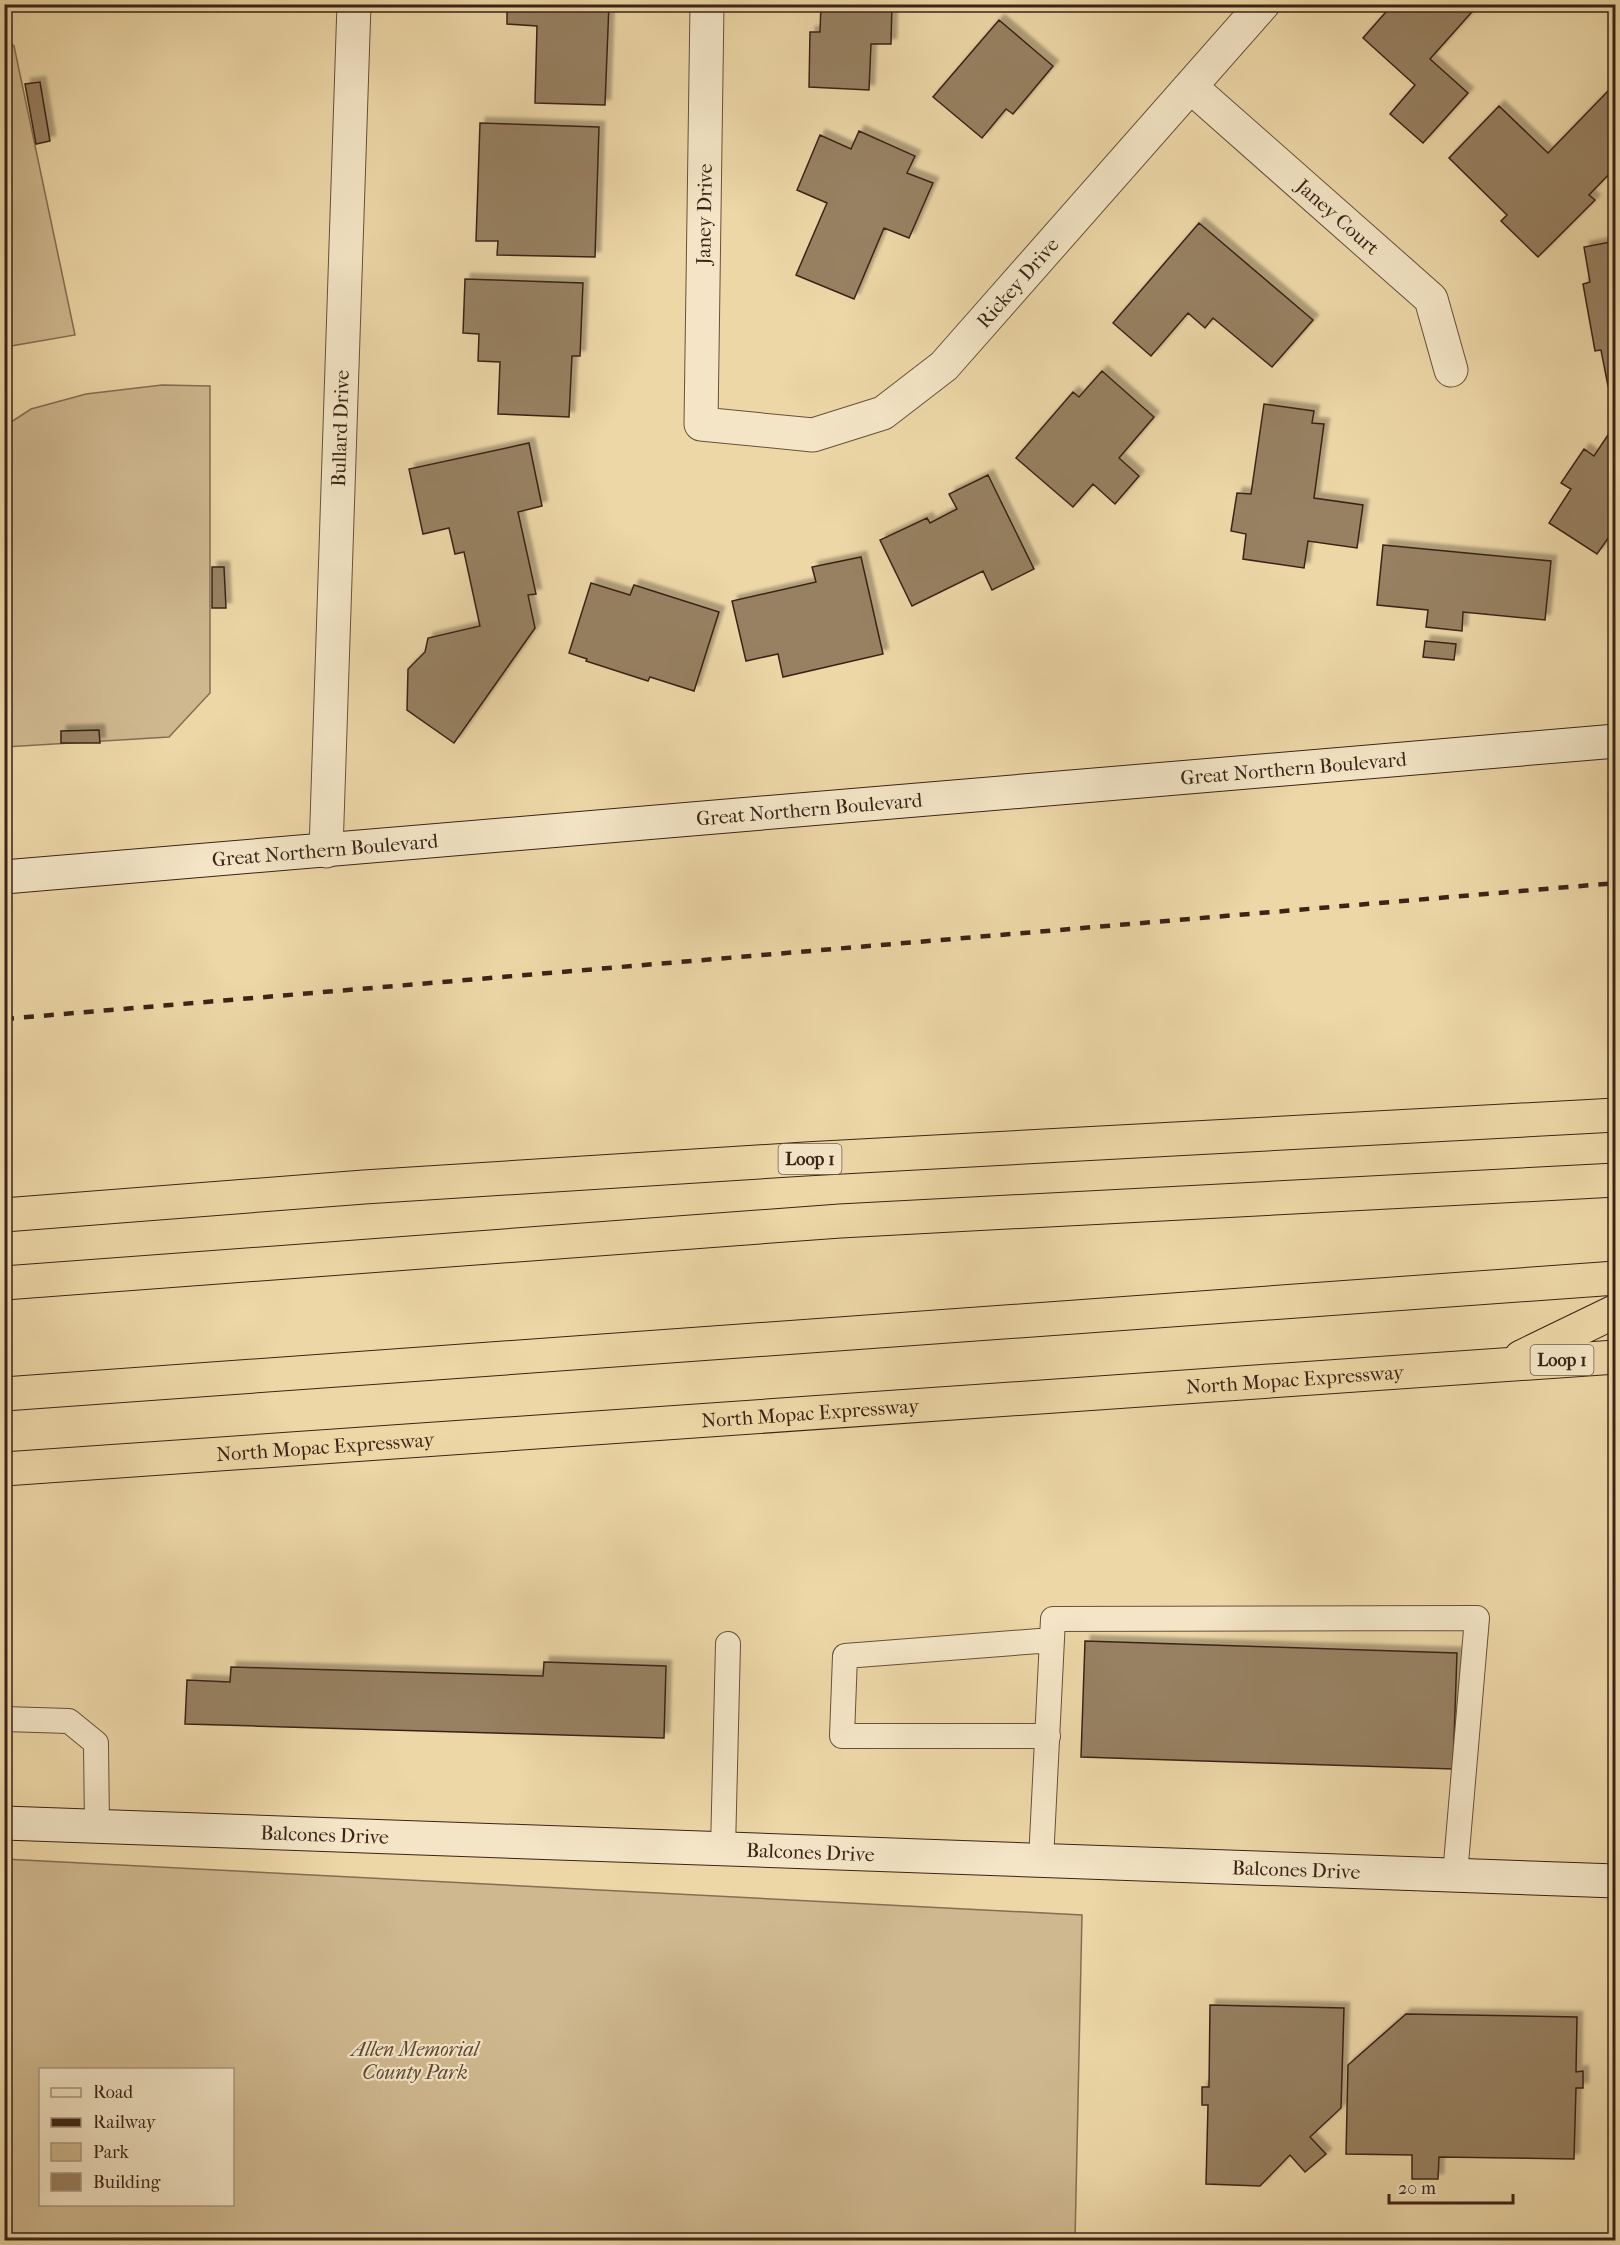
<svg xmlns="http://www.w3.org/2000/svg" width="1620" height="2245" font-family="'IM FELL French Canon',serif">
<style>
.green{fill:#cfb88f;stroke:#846e53;stroke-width:1.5;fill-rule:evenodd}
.building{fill:#978162;stroke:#3a2317;stroke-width:1.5;filter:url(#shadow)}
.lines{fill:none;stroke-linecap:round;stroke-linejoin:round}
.lane-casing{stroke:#67503b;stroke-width:26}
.street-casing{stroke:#67503b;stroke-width:35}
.secondary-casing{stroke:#3a2317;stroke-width:35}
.highway-casing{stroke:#3a2317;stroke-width:35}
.lane{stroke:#f3e5c6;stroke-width:24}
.street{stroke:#f3e5c6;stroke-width:33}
.secondary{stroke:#f3e5c6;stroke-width:33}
.highway{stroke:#edd7a7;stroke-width:33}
.rail{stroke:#3a2317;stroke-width:4.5;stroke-dasharray:10 10;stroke-linecap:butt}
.labels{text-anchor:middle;stroke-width:4.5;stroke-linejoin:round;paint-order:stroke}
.shield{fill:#f3e5c6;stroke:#725d4c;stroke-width:1.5}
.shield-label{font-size:18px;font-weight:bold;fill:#3a2317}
.street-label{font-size:20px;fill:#3a2317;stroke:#f3e5c6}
.park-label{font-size:20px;font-style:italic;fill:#5f4835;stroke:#f3e5c6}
</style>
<defs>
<filter id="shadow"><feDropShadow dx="5.5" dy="-5.5" stdDeviation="1.5" flood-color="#0004"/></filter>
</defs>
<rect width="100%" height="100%" fill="#edd7a7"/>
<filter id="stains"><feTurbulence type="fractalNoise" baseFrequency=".00333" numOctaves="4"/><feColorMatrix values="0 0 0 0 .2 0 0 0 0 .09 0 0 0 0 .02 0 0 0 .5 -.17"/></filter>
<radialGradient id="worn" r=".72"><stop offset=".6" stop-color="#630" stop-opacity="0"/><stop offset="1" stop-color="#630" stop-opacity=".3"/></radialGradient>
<path class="green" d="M 5,39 L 14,46 L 75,335 L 5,347 Z
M 162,385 L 210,386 L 210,693 L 169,737 L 5,747 L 5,426 L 31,409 L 86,394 Z
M 4,1859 L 1082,1915 L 1075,2240 L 5,2240 ZM 40,2070 L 232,2070 L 232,2204 L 40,2204 Z"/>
<path class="building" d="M 507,4 L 609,4 L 605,105 L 535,103 L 537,26 L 507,24 Z
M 821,4 L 892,4 L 891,44 L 871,44 L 869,90 L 809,87 L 810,32 L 820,32 Z
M 1393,4 L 1479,4 L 1430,59 L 1468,93 L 1423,143 L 1390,114 L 1415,85 L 1363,38 Z
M 999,20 L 1053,66 L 1013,114 L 1006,109 L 982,138 L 933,97 Z
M 40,82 L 50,141 L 36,144 L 25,84 Z
M 1608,91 L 1616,98 L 1616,167 L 1589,195 L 1595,200 L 1538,257 L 1501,221 L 1507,215 L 1449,158 L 1499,106 L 1548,153 Z
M 480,123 L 599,127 L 595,257 L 497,255 L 498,241 L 476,241 Z
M 859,131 L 915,156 L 907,173 L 933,183 L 909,238 L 884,228 L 854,299 L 796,275 L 827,203 L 797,190 L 820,135 L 851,149 Z
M 1199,223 L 1313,320 L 1272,367 L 1213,318 L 1205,328 L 1188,313 L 1151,356 L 1113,323 Z
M 1616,241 L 1616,385 L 1608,386 L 1601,350 L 1595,351 L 1583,284 L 1590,282 L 1584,247 Z
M 465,279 L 583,283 L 580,356 L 572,356 L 569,417 L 498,414 L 500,362 L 478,361 L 479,334 L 463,333 Z
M 1102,371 L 1154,417 L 1119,458 L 1139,476 L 1115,504 L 1093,484 L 1073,507 L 1016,458 L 1073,392 L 1079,397 Z
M 1264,404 L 1314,411 L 1312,423 L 1324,424 L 1314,498 L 1363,505 L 1357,548 L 1308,541 L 1304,568 L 1243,559 L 1246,534 L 1231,531 L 1237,493 L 1251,494 Z
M 1616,423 L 1616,527 L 1597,554 L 1549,523 L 1571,489 L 1561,483 L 1584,449 L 1594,456 Z
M 529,443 L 542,506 L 518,512 L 536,594 L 528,595 L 535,628 L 454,743 L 407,710 L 408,669 L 425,652 L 428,638 L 480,626 L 464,552 L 455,554 L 449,528 L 423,534 L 409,469 Z
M 988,475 L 1034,569 L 992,590 L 983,571 L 912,606 L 880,540 L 927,518 L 930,523 L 957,509 L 949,494 Z
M 1383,545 L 1551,561 L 1545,620 L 1463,612 L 1462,631 L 1426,627 L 1428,610 L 1377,605 Z
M 861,557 L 883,654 L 783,677 L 778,654 L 746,661 L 732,601 L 816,582 L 812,567 Z
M 212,567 L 224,567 L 226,608 L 212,608 Z
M 591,583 L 630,595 L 634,585 L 719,612 L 694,691 L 650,677 L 648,681 L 586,661 L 587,659 L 569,653 Z
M 1425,641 L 1456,644 L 1454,660 L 1423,657 Z
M 99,730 L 100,743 L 61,743 L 61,731 Z
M 1085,1641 L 1457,1653 L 1453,1769 L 1081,1757 Z
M 544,1662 L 666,1666 L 664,1738 L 185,1724 L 187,1680 L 230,1682 L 231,1667 L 543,1676 Z
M 1210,2005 L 1344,2008 L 1341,2108 L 1310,2137 L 1326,2154 L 1305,2172 L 1290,2155 L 1260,2186 L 1206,2184 L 1208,2105 L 1202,2105 L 1202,2087 L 1209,2087 Z
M 1406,2014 L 1577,2017 L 1576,2072 L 1583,2071 L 1583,2088 L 1576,2088 L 1574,2159 L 1439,2157 L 1438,2179 L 1412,2179 L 1412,2155 L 1346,2154 L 1348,2065 Z"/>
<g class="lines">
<g class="lane-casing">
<path id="lane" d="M 4,1719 L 69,1721 L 96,1743 L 97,1827
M 1048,1736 L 842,1736 L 845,1656 L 1052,1640
M 723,1849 L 728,1644
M 1041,1861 L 1053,1619 L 1477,1618 L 1455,1875"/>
</g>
<g class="street-casing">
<g id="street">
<path id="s1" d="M 707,4 L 701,424 L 813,435 L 883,413 L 944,366 L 1263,4"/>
<path id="s2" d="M 1191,87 L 1431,299 L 1451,370"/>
<path id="s3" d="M 326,851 L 354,4"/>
</g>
</g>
<g class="secondary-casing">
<g id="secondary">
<path id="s4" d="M 4,877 L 1616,741"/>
<path id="s5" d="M 4,1823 L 1616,1881"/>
</g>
</g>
<g class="highway-casing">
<g id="highway">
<path d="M 4,1215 L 364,1187 L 805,1159 L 1616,1115"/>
<path d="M 4,1283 L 840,1221 L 1616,1180"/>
<path d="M 1521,1357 L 1616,1311"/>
<path d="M 4,1394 L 1616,1278"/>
<path id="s6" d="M 4,1469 L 1616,1357"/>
</g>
</g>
<use href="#lane" class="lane"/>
<use href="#street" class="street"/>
<use href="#secondary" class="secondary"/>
<use href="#highway" class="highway"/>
<path class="rail" d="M 4,1019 L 1616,883"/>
</g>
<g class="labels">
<g class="shield">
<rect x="778.5" y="1144" width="63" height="30" rx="4.5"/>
<rect x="1530.5" y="1345" width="63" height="30" rx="4.5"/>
</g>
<g class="shield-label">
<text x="810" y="1165">Loop 1</text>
<text x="1562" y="1366">Loop 1</text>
</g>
<g class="street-label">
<text transform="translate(704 214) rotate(-89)" y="7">Janey Drive</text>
<text dy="7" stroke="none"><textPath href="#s2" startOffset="196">Janey Court</textPath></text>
<text dy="7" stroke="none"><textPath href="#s1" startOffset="794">Rickey Drive</textPath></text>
<text dy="7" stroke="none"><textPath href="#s3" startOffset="423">Bullard Drive</textPath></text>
<text dy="7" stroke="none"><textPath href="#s4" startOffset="1294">Great Northern Boulevard</textPath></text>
<text dy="7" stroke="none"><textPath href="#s4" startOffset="808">Great Northern Boulevard</textPath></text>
<text dy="7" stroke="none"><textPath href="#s4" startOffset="322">Great Northern Boulevard</textPath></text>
<text dy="7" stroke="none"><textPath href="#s6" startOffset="1294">North Mopac Expressway</textPath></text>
<text dy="7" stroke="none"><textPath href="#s6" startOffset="808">North Mopac Expressway</textPath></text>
<text dy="7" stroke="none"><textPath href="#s6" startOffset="322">North Mopac Expressway</textPath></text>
<text dy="7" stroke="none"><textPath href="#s5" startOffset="321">Balcones Drive</textPath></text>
<text dy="7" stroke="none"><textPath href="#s5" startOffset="807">Balcones Drive</textPath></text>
<text dy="7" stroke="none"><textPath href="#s5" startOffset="1293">Balcones Drive</textPath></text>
</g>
<g class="park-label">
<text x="415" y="2056">Allen Memorial<tspan x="415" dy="23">County Park</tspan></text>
</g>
</g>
<rect width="1620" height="2245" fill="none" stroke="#edd7a7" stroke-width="24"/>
<rect x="6" y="6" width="1608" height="2233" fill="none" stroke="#3a2317" stroke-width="3"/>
<rect x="12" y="12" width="1596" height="2221" fill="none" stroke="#3a2317" stroke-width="1.5"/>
<rect x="39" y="2068" width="195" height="138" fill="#f3e5c6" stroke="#a99780" stroke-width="1.5"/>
<rect x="51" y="2088" width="30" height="9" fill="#f3e5c6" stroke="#a99780" stroke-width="1.5"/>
<text x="93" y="2098" font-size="18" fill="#3a2317">Road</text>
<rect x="51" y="2118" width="30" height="9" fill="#3a2317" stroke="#a99780" stroke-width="1.5"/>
<text x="93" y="2128" font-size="18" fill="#3a2317">Railway</text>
<rect x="51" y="2143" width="30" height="18" fill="#cfb88f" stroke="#a99780" stroke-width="1.5"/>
<text x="93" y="2158" font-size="18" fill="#3a2317">Park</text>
<rect x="51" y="2173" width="30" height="18" fill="#978162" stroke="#a99780" stroke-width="1.5"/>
<text x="93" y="2188" font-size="18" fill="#3a2317">Building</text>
<path d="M1389 2194v9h124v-9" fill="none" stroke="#3a2317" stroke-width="3"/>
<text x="1398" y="2194" font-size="18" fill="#3a2317" stroke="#f3e5c6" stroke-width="4.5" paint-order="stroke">20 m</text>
<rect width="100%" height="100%" filter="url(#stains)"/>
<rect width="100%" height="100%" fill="url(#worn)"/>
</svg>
